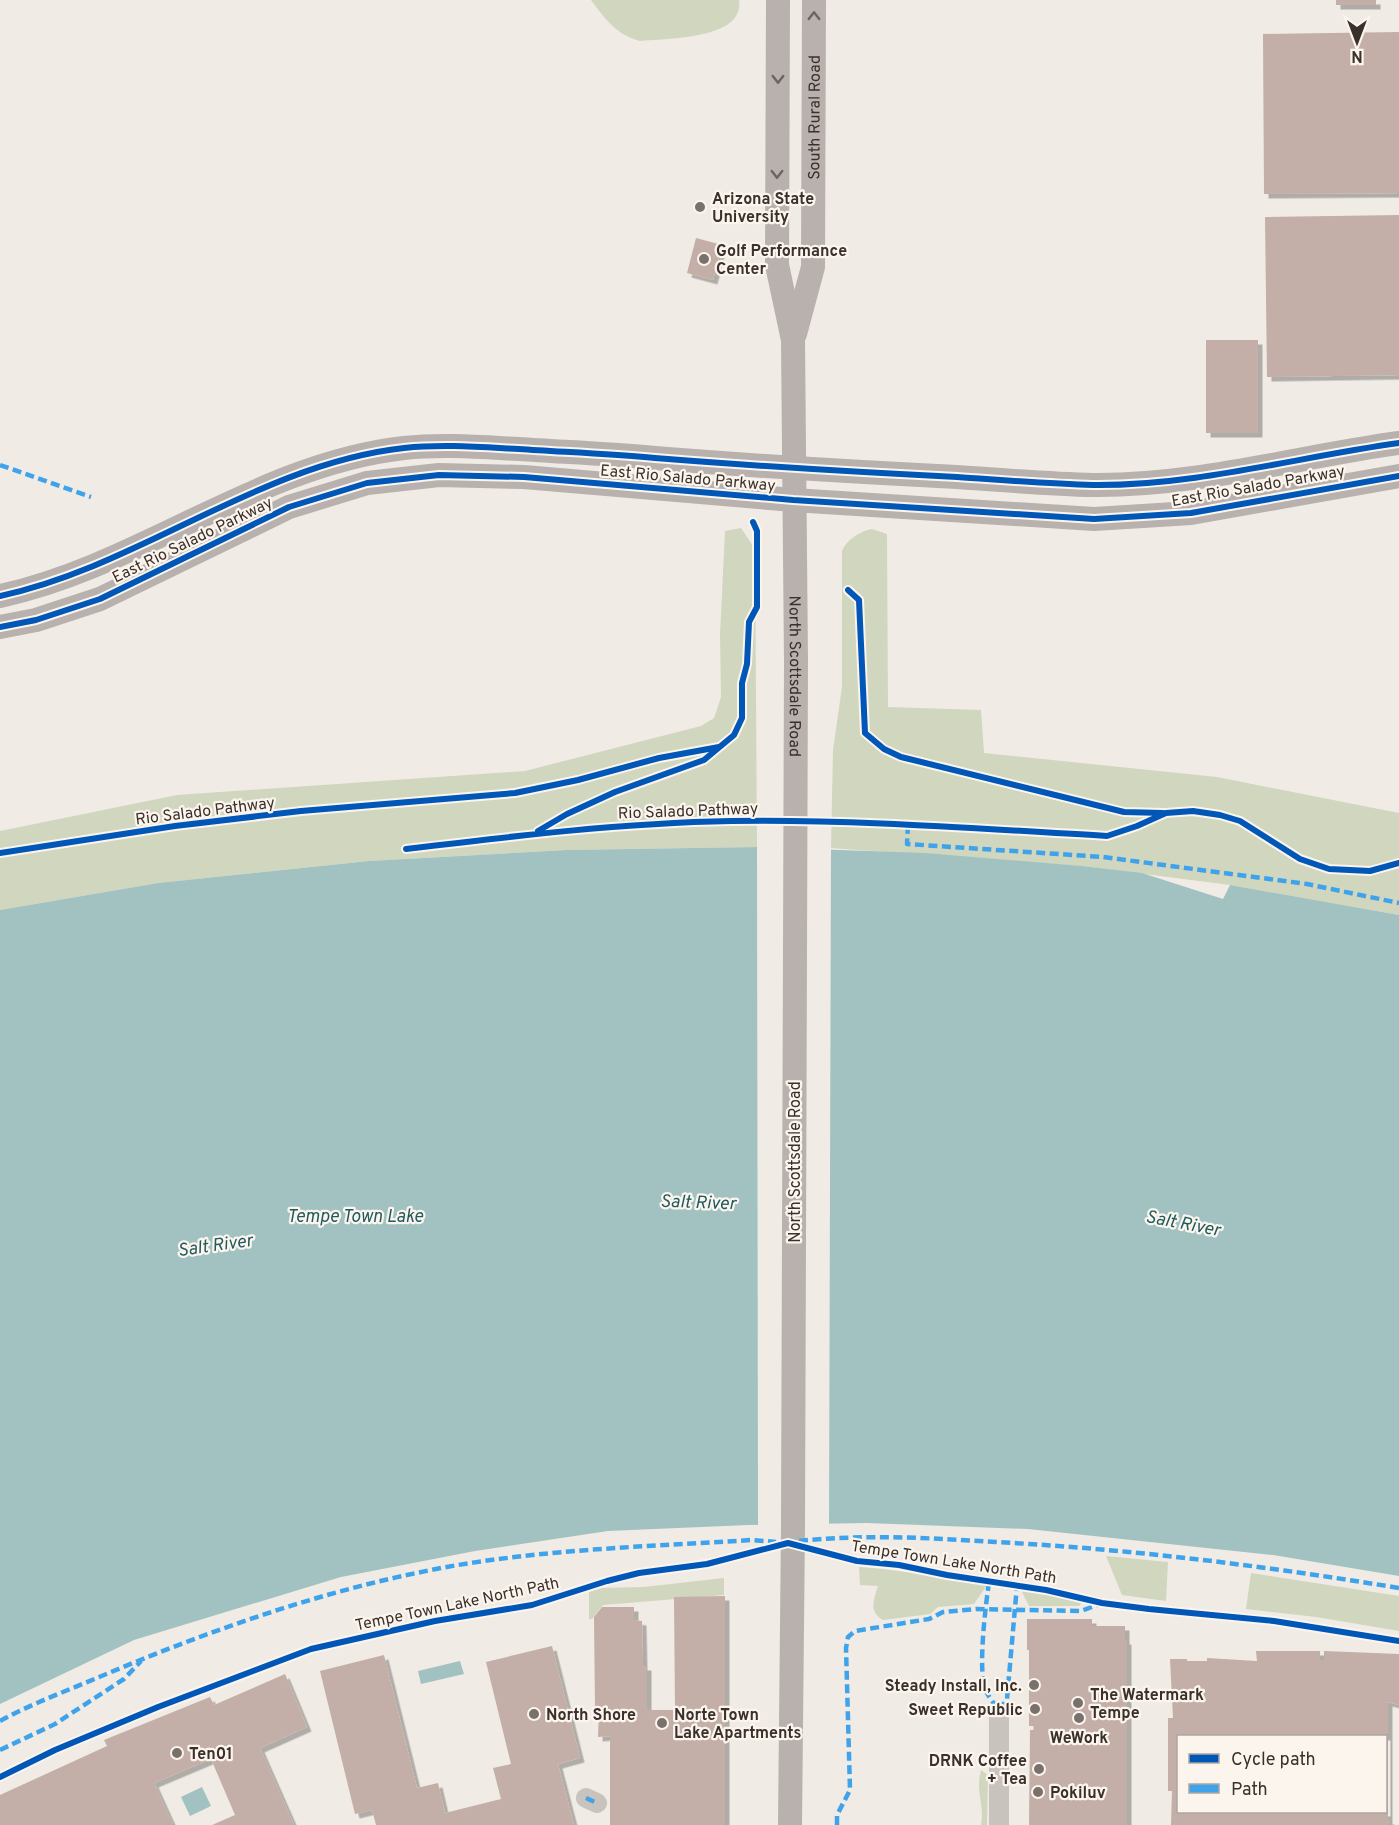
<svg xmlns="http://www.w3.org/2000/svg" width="1399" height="1825" font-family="Overpass,sans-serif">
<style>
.green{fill:#d1d6bf}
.water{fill:#a1c2c1}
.pier{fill:#f0ebe5}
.building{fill:#c3afa7;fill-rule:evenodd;filter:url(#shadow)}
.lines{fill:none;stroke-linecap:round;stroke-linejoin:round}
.minor{stroke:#c9c3be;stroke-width:20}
.major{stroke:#b8b1ad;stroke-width:24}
.quiet{stroke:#3fa3eb;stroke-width:4.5;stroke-dasharray:9 4.5;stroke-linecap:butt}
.cycleway-casing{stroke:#fbf5ee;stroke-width:10}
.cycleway{stroke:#0057b8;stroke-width:6}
.oneway{stroke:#6d645f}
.poi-dot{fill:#7a716c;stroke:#fbf5ee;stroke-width:2}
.labels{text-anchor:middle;stroke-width:4.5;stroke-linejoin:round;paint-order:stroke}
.street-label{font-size:16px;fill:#3b302b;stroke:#fbf5ee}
.poi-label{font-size:16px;font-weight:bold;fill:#3b302b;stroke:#fbf5ee;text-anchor:start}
.water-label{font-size:18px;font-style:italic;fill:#1f5a5e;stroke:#fbf5ee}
</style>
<defs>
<filter id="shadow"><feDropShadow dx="4.5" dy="4.5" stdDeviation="0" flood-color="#0004"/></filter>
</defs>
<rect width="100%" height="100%" fill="#f0ebe5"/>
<path class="green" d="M 591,0 L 739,0 C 745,40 665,38 640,41 C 617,35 605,19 591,0 Z
M 741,528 L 755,549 L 757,847 L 566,850 L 369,861 L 158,883 L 0,910 L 0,831 L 177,795 L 525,771 L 701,726 L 714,718 L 721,697 L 720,635 L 725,531 Z
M 872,529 L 887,534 L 888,707 L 981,710 L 984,753 L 1217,777 L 1399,813 L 1399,915 L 1230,885 L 1082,866 L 831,848 L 833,750 L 842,687 L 842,551 C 847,539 861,531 872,529 Z
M 1106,1556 L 1168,1562 L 1166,1601 L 1122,1595 Z
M 859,1567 C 902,1569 944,1580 987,1585 L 974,1604 L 938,1607 L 930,1614 L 883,1620 C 868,1612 874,1599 878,1586 L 860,1585 Z
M 1251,1573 L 1399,1596 L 1399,1631 L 1316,1617 L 1246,1609 Z
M 724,1578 L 724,1595 L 603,1605 L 592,1619 L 589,1619 L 589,1592 L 597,1588 L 644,1587 Z
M 1021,1590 L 1083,1601 L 1079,1606 L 1029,1606 Z
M 981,1770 L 988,1775 L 987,1825 L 981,1825 C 985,1804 975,1793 981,1770 Z"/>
<path class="water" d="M 757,847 L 925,853 L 1082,866 L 1142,873 L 1223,899 L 1230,885 L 1399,915 L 1399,1576 L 1273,1555 L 1028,1529 L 867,1523 L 748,1525 L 608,1531 L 475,1551 L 341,1577 L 134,1640 L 0,1704 L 0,910 L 158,883 L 369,861 L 566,850 Z
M 460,1661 L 464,1674 L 421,1684 L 418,1671 Z
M 202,1787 L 211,1806 L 190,1816 L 181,1797 Z"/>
<path class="pier" d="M 757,844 L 831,845 L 829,1527 L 758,1528 Z"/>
<path class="building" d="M 1336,0 L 1376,0 L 1376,5 L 1336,5 Z
M 1399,32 L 1399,193 L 1264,194 L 1263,34 Z
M 1399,215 L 1399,375 L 1267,377 L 1265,217 Z
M 696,238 L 722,245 L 713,280 L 687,273 Z
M 1206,340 L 1258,340 L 1258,433 L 1206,433 Z
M 725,1596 L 725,1825 L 610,1825 L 610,1736 L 598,1737 L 599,1708 L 595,1709 L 594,1617 L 602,1607 L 634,1607 L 634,1620 L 642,1621 L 643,1666 L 647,1666 L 647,1710 L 675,1710 L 674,1597 Z
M 1027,1619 L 1092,1619 L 1092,1626 L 1125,1626 L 1125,1640 L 1127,1640 L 1127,1825 L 1029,1825 L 1030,1730 L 1034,1730 L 1034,1726 L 1029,1726 L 1029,1650 L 1027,1650 Z
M 552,1646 L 580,1758 L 558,1764 L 574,1825 L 376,1825 L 372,1810 L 355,1814 L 320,1671 L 384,1655 L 417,1788 L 438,1783 L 445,1813 L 501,1799 L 493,1768 L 511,1764 L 486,1662 Z
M 1256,1651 L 1320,1651 L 1320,1660 L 1324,1660 L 1324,1651 L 1399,1654 L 1399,1705 L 1388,1702 L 1388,1820 L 1390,1820 L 1390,1825 L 1171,1825 L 1172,1791 L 1168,1791 L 1168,1718 L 1173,1718 L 1170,1659 L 1187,1659 L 1187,1661 L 1207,1661 L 1207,1658 L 1257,1661 ZM 1178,1736 L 1386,1736 L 1386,1812 L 1178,1812 Z
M 285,1674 L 307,1727 L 260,1748 L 294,1825 L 212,1825 L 235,1815 L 211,1759 L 154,1783 L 173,1825 L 0,1825 L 0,1795 L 107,1746 L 104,1740 L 210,1697 L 214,1705 Z"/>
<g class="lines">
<path class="minor" d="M 999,1711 L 999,1825
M 586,1798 L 597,1803"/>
<g class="major">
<path id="s1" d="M 778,0 L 777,265 L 793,340 L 796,661 L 793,1526 L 790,1825"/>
<path id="s2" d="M 795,334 L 813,267 L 814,0"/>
<path d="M 0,596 C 140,566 259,464 404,448 C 442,444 480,447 519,449 C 564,452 610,454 655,458 C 755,466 856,472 957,477 C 1002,480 1048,484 1093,485 C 1196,486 1297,457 1399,443"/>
<path d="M 0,627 L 36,620 L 100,599 L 289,507 L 367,483 L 439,475 L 524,477 L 793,500 L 1094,519 L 1191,513 L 1399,476"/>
</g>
<path class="quiet" d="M 0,465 L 91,497
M 908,825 L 907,844 L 1103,857 L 1307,884 L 1399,903
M 799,1541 C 864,1534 931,1538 995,1542 C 1131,1549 1265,1566 1399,1588
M 989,1582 C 986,1603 977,1672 986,1691 C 989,1698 995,1704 999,1711 L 1007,1699 L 1017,1585
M 0,1721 C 33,1703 69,1690 104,1675 C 218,1627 336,1586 458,1565 C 555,1549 654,1546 752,1540 L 776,1542
M 0,1750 L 55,1724 L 124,1679 L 141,1661
M 586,1798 L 597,1803
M 837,1825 L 837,1815 L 850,1790 L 846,1648 L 848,1637 L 855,1631 L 929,1619 L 943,1612 L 976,1609 L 1081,1611 L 1100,1604"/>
<g class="cycleway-casing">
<path id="cycleway" d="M 848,590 L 859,600 L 865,733 L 884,749 L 901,757 L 1124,812 L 1163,813
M 0,596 C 140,566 259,464 404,448 C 442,444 480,447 519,449 C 564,452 610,454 655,458 C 755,466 856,472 957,477 C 1002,480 1048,484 1093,485 C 1196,486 1297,457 1399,443
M 0,627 L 36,620 L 100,599 L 289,507 L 367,483 L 439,475 L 524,477 L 793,500 L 1094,519 L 1191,513 L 1399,476
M 538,831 L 567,814 L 615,792 L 704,760 L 734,735 L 742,718 L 742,683 L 747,664 L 749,622 L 757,607 L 757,531 L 753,522
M 406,849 C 514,836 622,823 731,821 C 856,819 982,829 1107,836 L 1137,826 L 1166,813 L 1193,811 L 1220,815 L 1240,821 L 1300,859 L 1329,869 L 1370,871 L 1399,863
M 0,853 L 175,826 L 301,811 L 515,793 L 578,780 L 659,758 L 719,747
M 0,1777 L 55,1750 L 158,1707 L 311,1649 L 435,1621 L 532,1605 L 607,1581 L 639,1573 L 707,1564 L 788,1543 L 857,1561 L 899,1565 L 947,1575 L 1046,1590 L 1102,1603 L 1149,1609 L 1274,1621 L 1399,1641"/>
</g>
<use href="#cycleway" class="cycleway"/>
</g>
<defs><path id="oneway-chevron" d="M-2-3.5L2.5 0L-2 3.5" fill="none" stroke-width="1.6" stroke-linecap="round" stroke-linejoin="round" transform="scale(1.5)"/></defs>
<g class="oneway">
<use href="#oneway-chevron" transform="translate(814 16) rotate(-90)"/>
<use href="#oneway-chevron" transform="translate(778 79) rotate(90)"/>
<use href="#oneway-chevron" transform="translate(777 174) rotate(90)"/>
</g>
<g class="poi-dot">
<circle cx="700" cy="207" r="6"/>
<circle cx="704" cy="259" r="6"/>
<circle cx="1034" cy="1685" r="6"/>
<circle cx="1078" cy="1703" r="6"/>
<circle cx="1035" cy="1709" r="6"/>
<circle cx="534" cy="1714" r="6"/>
<circle cx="1079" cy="1718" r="6"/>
<circle cx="662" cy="1723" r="6"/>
<circle cx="177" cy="1753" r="6"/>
<circle cx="1039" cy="1769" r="6"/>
<circle cx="1038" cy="1792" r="6"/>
</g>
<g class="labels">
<g class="street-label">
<text dy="6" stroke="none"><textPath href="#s2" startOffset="219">South Rural Road</textPath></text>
<text transform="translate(688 477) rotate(5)" y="6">East Rio Salado Parkway</text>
<text transform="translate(1258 485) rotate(-10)" y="6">East Rio Salado Parkway</text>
<text transform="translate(192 539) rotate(-26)" y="6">East Rio Salado Parkway</text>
<text dy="6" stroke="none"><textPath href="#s1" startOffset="678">North Scottsdale Road</textPath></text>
<text transform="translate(205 810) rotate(-7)" y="6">Rio Salado Pathway</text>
<text transform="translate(688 810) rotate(-2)" y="6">Rio Salado Pathway</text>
<text transform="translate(794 1162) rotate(-90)" y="6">North Scottsdale Road</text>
<text transform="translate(954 1561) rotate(9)" y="6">Tempe Town Lake North Path</text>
<text transform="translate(457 1603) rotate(-12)" y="6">Tempe Town Lake North Path</text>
</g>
<g class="poi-label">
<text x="712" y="204">Arizona State<tspan x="712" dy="18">University</tspan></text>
<text x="716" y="256">Golf Performance<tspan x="716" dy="18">Center</tspan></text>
<text x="1022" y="1691" text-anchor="end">Steady Install, Inc.</text>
<text x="1090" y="1700">The Watermark<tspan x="1090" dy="18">Tempe</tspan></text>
<text x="1023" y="1715" text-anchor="end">Sweet Republic</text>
<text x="546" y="1720">North Shore</text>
<text x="674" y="1720">Norte Town<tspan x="674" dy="18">Lake Apartments</tspan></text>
<text x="1079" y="1743" text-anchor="middle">WeWork</text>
<text x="189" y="1759">Ten01</text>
<text x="1027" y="1766" text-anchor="end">DRNK Coffee<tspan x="1027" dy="18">+ Tea</tspan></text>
<text x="1050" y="1798">Pokiluv</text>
</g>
<g class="water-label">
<text transform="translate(698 1202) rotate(2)" y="6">Salt River</text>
<text x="355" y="1222">Tempe Town Lake</text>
<text transform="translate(1183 1223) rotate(11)" y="6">Salt River</text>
<text transform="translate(215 1245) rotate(-8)" y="6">Salt River</text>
</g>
</g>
<rect x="1177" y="1735" width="210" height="78" fill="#fbf5ee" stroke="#aea6a0" stroke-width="1.5"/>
<rect x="1189" y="1754" width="30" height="9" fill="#0057b8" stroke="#aea6a0" stroke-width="1.5"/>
<text x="1231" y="1765" font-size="18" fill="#3b302b">Cycle path</text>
<rect x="1189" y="1784" width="30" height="9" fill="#3fa3eb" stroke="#aea6a0" stroke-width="1.5"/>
<text x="1231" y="1795" font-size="18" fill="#3b302b">Path</text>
<g transform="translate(1357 42) rotate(180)" stroke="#fbf5ee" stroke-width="4.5" paint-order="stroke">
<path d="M0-4.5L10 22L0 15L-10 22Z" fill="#3b302b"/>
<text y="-9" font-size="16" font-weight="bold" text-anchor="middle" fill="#3b302b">N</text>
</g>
</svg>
